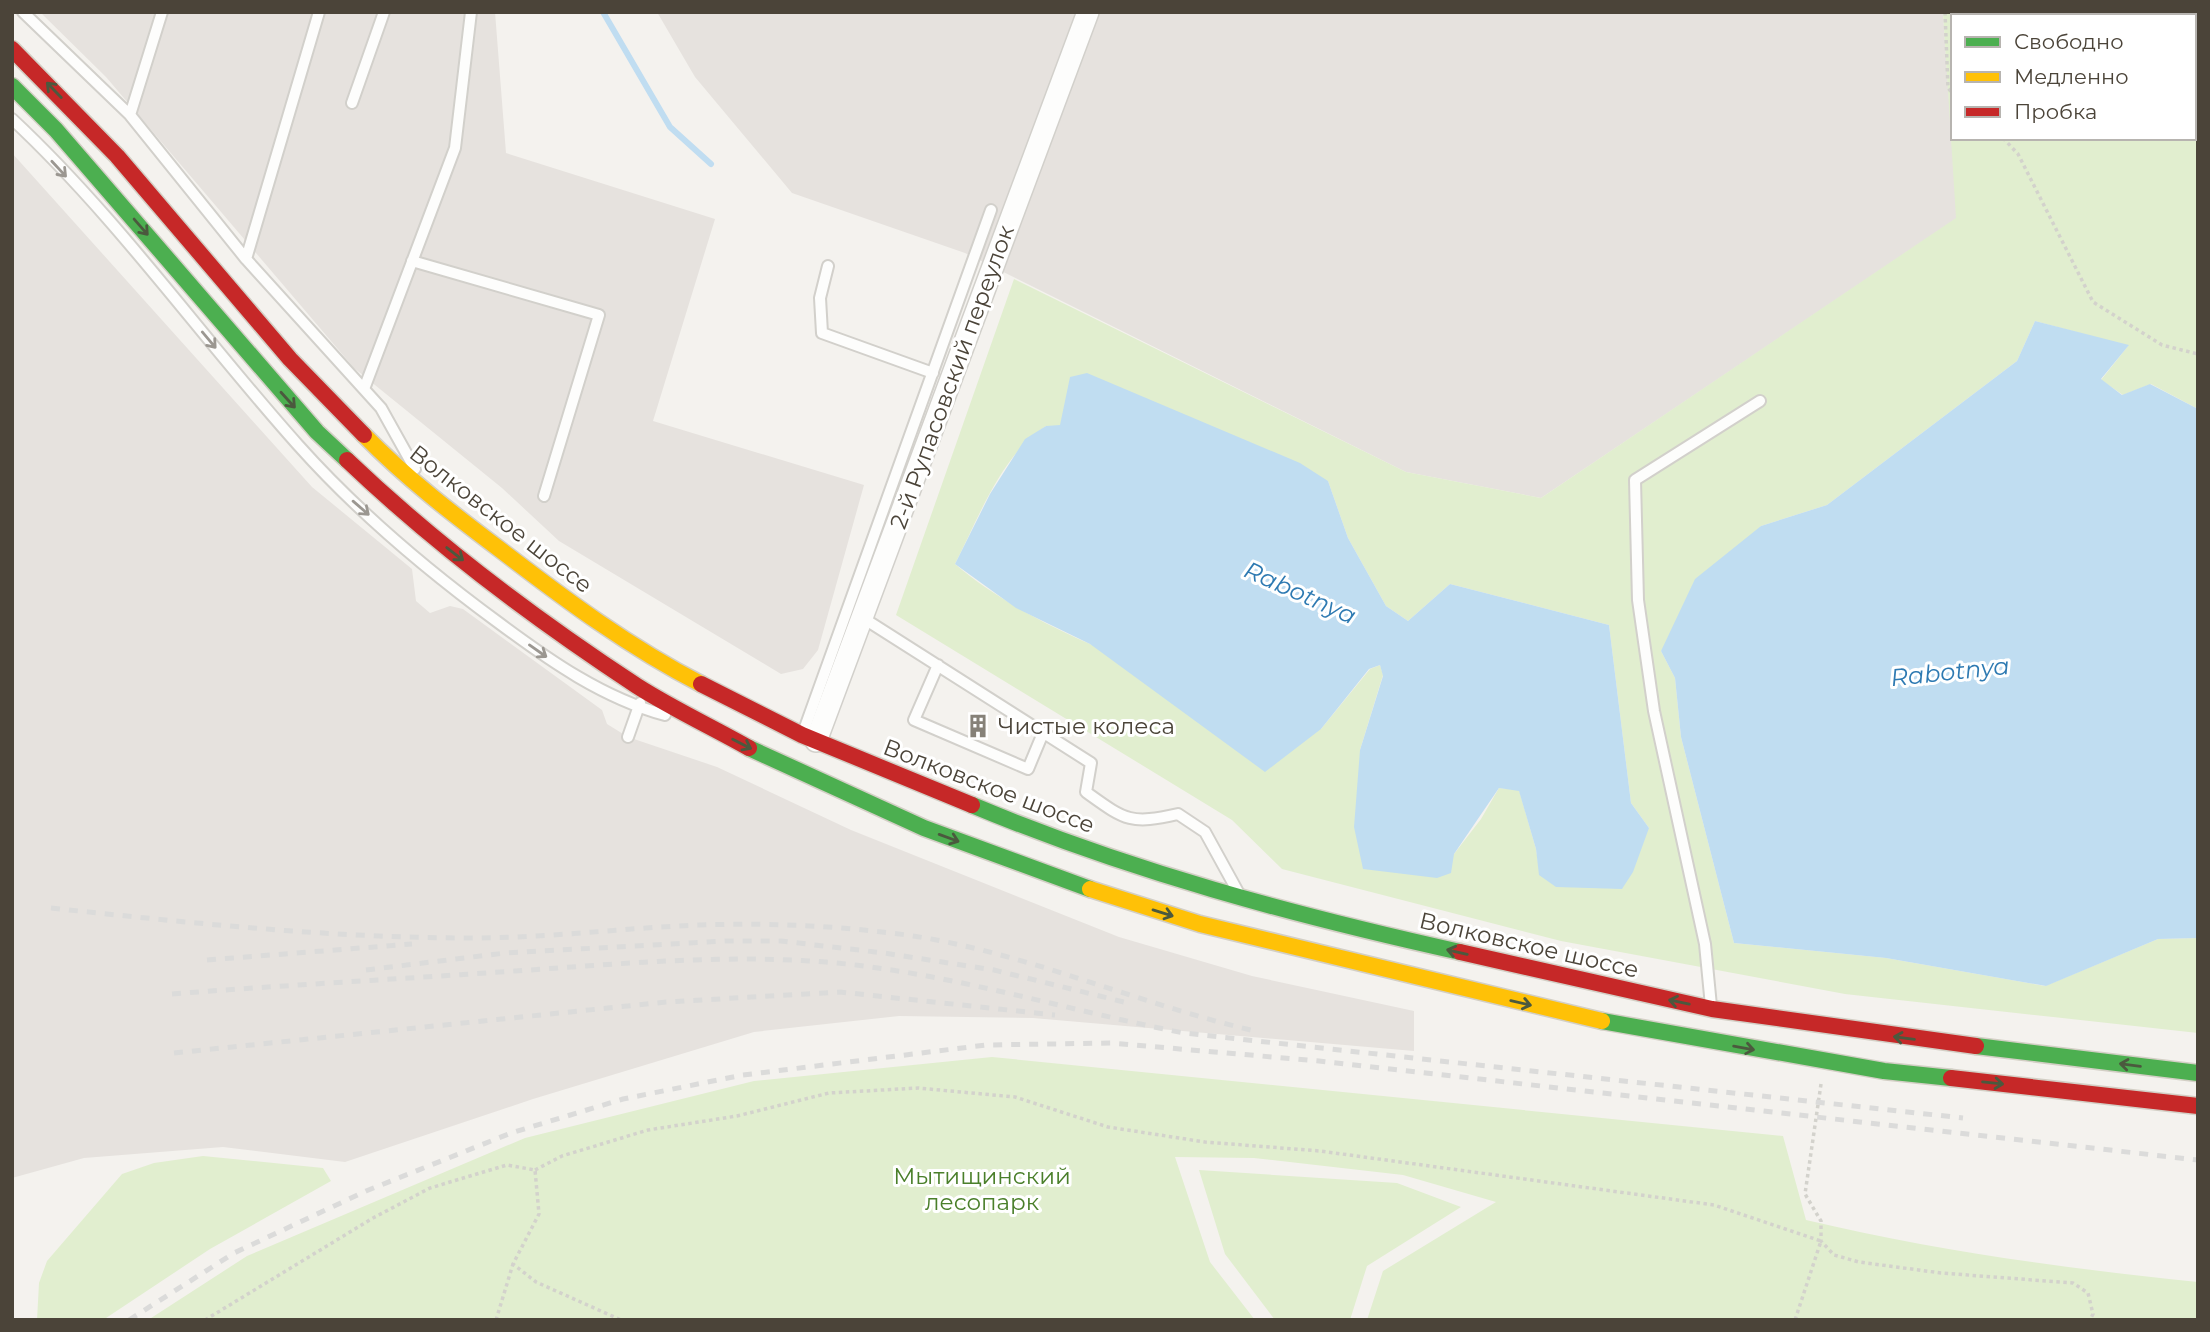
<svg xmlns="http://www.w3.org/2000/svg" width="2210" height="1332" font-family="Montserrat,sans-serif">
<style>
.industrial{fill:#e6e2de}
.green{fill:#e1eecf;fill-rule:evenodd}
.water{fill:#c0ddf1}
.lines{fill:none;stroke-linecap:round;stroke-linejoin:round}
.stream{stroke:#c0ddf1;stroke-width:6}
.lane-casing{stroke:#d2d0cb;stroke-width:14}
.street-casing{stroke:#d2d0cb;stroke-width:24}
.fast-casing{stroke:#d3cfc5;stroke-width:19}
.slow-casing{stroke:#d3cfc5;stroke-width:19}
.jam-casing{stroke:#d3cfc5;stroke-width:19}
.path{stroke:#d3d2cc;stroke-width:3.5;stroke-dasharray:3.5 3.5;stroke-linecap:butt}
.lane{stroke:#fdfdfc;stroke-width:10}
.street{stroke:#fdfdfc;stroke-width:21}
.fast{stroke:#4caf50;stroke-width:16}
.slow{stroke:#ffc107;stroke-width:16}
.jam{stroke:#c62828;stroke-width:16}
.rail{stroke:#dbdbda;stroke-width:5;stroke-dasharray:9 9;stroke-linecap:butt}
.oneway{stroke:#4b593e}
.oneway2{stroke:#9b9791}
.labels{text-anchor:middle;stroke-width:6;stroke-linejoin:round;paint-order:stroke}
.street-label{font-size:23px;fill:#4b4439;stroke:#fff}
.poi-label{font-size:23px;fill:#4b4439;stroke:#fff;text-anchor:start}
.park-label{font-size:23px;fill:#4a7f2a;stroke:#fff}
.water-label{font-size:24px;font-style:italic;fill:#2e7ab2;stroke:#fff}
</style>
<rect width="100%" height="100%" fill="#f4f2ee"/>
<path class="industrial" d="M 40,12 L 495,12 L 506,153 L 715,219 L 653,421 L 864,485 L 818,650 L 803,669 L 781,674 L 559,541 L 502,488 L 354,368 L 106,77 Z
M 657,12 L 1943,12 L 1957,218 L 1541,498 L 1406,472 L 965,253 L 792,193 L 695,77 Z
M 12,153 L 312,487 L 412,569 L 416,601 L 430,613 L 450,606 L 463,609 L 602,710 L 607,724 L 628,737 L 717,767 L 851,830 L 1119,937 L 1252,976 L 1414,1011 L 1414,1051 L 1033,1018 L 899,1016 L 754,1032 L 533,1099 L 345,1162 L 223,1147 L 84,1158 L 12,1178 Z"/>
<path class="green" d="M 1943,12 L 2198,12 L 2198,409 L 2151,384 L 2123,395 L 2101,380 L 2128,346 L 2035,321 L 2017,361 L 1827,505 L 1761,526 L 1661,651 L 1675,678 L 1681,737 L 1734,943 L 1886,958 L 2045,986 L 2158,939 L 2198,938 L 2198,1033 L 1845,994 L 1561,941 L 1282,869 L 1232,820 L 896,615 L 1014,279 L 1406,472 L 1541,498 L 1956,218 ZM 1953,16 L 2194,16 L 2194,138 L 1953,138 ZM 1046,426 L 1060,426 L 1328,481 L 1348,538 L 1386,606 L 1408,621 L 1450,584 L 1609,625 L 1631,803 L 1649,828 L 1540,875 L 1536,849 L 1519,790 L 1499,788 L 1481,819 L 1454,854 L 1360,750 L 1383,675 L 1380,665 L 1370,669 L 1321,729 C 1204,686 1049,644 955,564 C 979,517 1001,455 1046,426 Z
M 992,1057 L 1783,1136 L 1806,1220 C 1937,1251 2063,1268 2198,1282 L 2198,1320 L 1367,1320 L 1383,1271 L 1496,1202 L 1403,1175 L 1254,1158 L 1175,1157 L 1210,1262 L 1255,1320 L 148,1320 L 247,1256 L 525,1138 L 754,1081 Z
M 203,1156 L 323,1168 L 331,1181 L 210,1249 L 103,1320 L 37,1320 L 39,1283 L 47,1261 L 122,1174 L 154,1163 Z
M 1199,1170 L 1397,1183 L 1461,1207 L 1367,1266 L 1350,1320 L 1275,1320 L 1225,1254 Z"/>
<path class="water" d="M 2035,321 L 2129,345 L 2101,379 L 2122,395 L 2150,384 L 2198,409 L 2198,938 L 2158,939 L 2046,986 L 1886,958 L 1734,943 L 1681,737 L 1675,678 L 1661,651 L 1695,579 L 1761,526 L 1827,505 L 2017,361 Z
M 1087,373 L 1300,463 L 1328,481 L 1348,538 L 1386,606 L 1408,621 L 1450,584 L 1609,625 L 1631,803 L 1649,828 L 1633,872 L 1622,889 L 1556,887 L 1539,875 L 1536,849 L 1519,791 L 1499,788 L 1454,854 L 1451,873 L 1437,878 L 1363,869 L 1354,827 L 1360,750 L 1383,676 L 1380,665 L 1369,669 L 1321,729 L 1265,772 L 1090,644 L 1016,608 L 955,564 L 990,494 L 1025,439 L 1046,426 L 1060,425 L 1070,377 Z"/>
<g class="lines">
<path class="stream" d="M 603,12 L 670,127 L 711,164"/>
<g class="lane-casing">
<path id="lane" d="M 23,12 L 130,115 L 246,259 L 381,408 L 415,469
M 352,103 L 384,12
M 130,115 L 162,12
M 12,119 C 118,218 202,338 298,445 C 357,511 428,571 499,623 C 550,661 603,698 665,715
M 246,259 L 319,12
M 412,261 L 599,315 L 544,496
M 828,266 L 820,298 L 822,333 L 933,373
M 364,389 L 455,148 L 471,12
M 863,618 L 1091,763 L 1086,792 C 1125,820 1130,825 1178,814 L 1205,832 L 1238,892
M 938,665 L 914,720 L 1028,769 L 1043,733
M 803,733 L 991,210
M 628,737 L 640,703
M 1711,1006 L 1705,944 L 1654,711 L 1638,600 L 1635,480 L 1760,401"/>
</g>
<g class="street-casing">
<path id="street" d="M 816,741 L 1088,12"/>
</g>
<g class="fast-casing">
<path id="fast" d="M 12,86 L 56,130 L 317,432 L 347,460
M 749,748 L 924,828 L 1090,889
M 972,805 C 1130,871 1293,915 1460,952
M 1602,1021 L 1884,1071 L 1951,1078
M 1976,1046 L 2198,1073"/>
</g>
<g class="slow-casing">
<path id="slow" d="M 364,435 C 406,478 454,515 502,551 C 566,600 629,647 701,684
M 1090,889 L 1200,924 L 1602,1021"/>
</g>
<g class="jam-casing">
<path id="jam" d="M 12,49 L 117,156 L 290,359 L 364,435
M 347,460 C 435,544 535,619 637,686 C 673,709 712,727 749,748
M 701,684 L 802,735 L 972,805
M 1460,952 L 1712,1009 L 1976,1046
M 1951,1078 L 2198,1106"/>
</g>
<path class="path" d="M 1945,12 L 1948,88 L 1953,94
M 2003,138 L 2018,154 L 2093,302 L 2162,345 L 2198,354
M 1821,1084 L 1805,1194 L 1821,1221 L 1821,1241 L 1834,1255 L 1859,1262 L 1941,1273 L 2073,1283 L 2088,1293 L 2093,1314 L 2090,1320
M 535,1170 L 562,1156 L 648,1130 L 737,1116 L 829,1093 L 918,1088 L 1015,1097 L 1108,1127 L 1205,1142 L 1320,1151 L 1714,1205 L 1821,1241 L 1795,1320
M 205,1320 L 373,1218 L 430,1188 L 507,1165 L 535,1170 L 539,1214 L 513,1264 L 536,1282 L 621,1320
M 496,1320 L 513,1264"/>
<use href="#lane" class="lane"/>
<use href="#street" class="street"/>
<use href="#fast" class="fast"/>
<use href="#slow" class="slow"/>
<use href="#jam" class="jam"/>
<path class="rail" d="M 51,908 C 191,923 331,938 472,938 C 548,938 623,928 699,925 C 760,923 822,925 882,932 C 1011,945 1129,1002 1255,1031
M 207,960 L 412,944
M 366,970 L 505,953 L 725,941 L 781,941 L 884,953 L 994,970 L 1128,1003
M 172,994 C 286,985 400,979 515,971 C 618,964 723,954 826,962 C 947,972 1065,1010 1184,1033 L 1963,1118
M 174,1053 L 666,1002 L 840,992 L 1055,1015
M 129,1320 L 234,1253 L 366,1191 L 511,1133 L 623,1099 L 743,1075 L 986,1045 L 1111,1043 L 1319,1061 L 2198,1160"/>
</g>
<defs><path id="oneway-shaft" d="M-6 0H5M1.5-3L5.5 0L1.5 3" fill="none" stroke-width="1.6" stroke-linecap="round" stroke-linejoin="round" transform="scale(1.75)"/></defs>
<g class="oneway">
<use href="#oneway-shaft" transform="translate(54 90) rotate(-134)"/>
<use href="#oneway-shaft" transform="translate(141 227) rotate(49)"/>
<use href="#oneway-shaft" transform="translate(288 400) rotate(48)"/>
<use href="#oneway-shaft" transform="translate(455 554) rotate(38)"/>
<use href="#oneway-shaft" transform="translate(742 744) rotate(27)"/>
<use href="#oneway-shaft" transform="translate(949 838) rotate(20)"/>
<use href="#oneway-shaft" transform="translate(1163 913) rotate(17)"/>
<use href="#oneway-shaft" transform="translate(1457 952) rotate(-167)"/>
<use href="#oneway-shaft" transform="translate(1679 1002) rotate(-168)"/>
<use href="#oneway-shaft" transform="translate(1521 1003) rotate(13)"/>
<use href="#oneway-shaft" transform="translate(1904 1038) rotate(-173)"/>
<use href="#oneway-shaft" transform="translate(1744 1048) rotate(10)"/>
<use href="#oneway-shaft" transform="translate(2130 1065) rotate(-173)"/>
<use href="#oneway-shaft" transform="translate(1993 1083) rotate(6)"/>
</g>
<g class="oneway2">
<use href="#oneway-shaft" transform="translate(59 169) rotate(47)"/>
<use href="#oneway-shaft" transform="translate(209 340) rotate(50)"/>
<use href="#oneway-shaft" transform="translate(361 508) rotate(41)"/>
<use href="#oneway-shaft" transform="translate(538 651) rotate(35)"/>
</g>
<defs>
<g id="building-bare" transform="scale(1.89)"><path d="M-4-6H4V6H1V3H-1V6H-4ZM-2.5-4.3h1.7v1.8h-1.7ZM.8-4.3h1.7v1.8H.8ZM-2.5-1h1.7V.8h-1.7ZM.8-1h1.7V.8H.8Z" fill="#868178" stroke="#fff" stroke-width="2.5" paint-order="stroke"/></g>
</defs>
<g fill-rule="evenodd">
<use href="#building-bare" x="978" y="726"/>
</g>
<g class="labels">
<g class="street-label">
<text transform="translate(952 377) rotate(-70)" y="8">2-й Рупасовский переулок</text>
<text transform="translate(501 519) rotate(38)" y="8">Волковское шоссе</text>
<text transform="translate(989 786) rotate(21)" y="8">Волковское шоссе</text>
<text transform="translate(1529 945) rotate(13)" y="8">Волковское шоссе</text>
</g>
<g class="poi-label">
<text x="998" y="734">Чистые колеса</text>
</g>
<g class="park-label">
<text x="982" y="1184">Мытищинский<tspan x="982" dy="26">лесопарк</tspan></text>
</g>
<g class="water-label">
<text transform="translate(1300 593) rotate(24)" y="8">Rabotnya</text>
<text transform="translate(1950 672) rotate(-6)" y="8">Rabotnya</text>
</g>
</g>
<rect width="2210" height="1332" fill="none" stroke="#4b4439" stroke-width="28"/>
<rect x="1951" y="14" width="245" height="126" fill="#ffffff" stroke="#b7b4b0" stroke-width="2"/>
<rect x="1965" y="37" width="35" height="10" fill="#4caf50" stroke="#b7b4b0" stroke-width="2"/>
<text x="2014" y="49" font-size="21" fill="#4b4439">Свободно</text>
<rect x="1965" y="72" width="35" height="10" fill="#ffc107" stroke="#b7b4b0" stroke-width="2"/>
<text x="2014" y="84" font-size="21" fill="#4b4439">Медленно</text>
<rect x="1965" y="107" width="35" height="10" fill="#c62828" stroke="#b7b4b0" stroke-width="2"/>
<text x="2014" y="119" font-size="21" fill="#4b4439">Пробка</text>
</svg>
